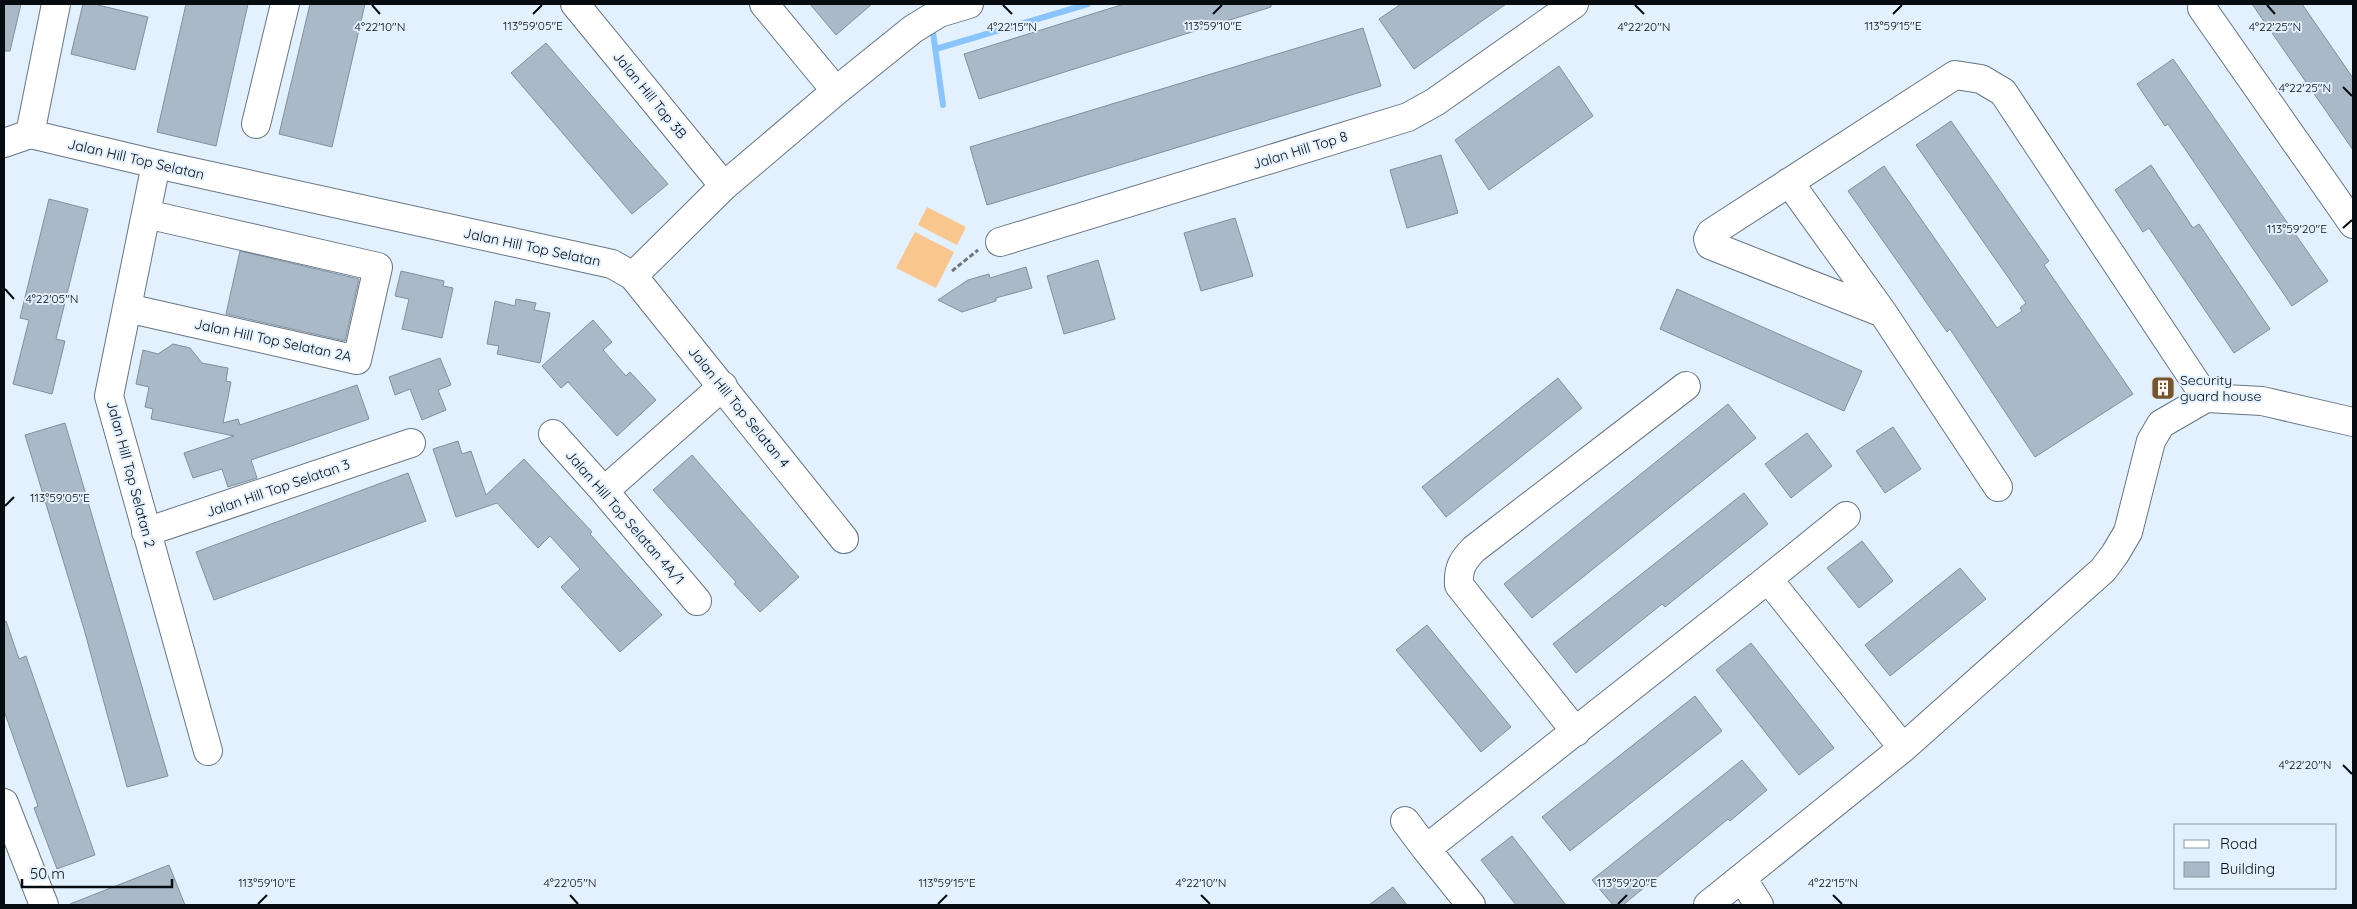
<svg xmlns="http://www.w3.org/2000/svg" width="2357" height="909" font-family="Quicksand,sans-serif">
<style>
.green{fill:#f9c68e}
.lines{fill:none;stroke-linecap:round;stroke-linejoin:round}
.stream{stroke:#89c5fc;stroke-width:6}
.building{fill:#a9b9c8;stroke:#81909e}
.minor-casing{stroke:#677583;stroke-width:30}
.path{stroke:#6e777f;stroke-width:3;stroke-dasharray:5 2.5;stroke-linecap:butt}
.minor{stroke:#fff;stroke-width:28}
.ticks{fill:none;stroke:#070c11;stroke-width:2}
.labels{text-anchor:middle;stroke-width:4;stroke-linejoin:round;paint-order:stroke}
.street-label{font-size:14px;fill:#070c11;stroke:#e3f0fd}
.poi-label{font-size:14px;fill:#070c11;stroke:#e3f0fd;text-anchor:start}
.ticks-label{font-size:12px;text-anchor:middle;fill:#070c11;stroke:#e3f0fd;stroke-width:4;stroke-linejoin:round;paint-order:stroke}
</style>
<rect width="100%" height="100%" fill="#e3f0fd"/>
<path class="green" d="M 927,207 L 966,227 L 957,245 L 918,225 Z
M 915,232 L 954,252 L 936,288 L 896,268 Z"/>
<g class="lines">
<path class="stream" d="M 932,25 L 943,105
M 936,49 L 1088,4"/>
</g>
<path class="building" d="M 4,4 L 21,4 L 10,51 L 4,51 Z
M 83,4 L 94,4 L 148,17 L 135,70 L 71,54 Z
M 186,4 L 248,4 L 216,146 L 157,132 Z
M 310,4 L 365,4 L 332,147 L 279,134 Z
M 810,4 L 872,4 L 836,35 Z
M 1124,4 L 1271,4 L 1271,7 L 979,99 L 964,54 Z
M 1401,4 L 1506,4 L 1414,69 L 1379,19 Z
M 2252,4 L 2302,4 L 2353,78 L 2353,150 Z
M 1363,28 L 1381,86 L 987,205 L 970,147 Z
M 546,43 L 668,184 L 632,214 L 511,73 Z
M 2173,59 L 2328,281 L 2292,306 L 2168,124 L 2165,126 L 2137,84 Z
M 1559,66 L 1593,116 L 1489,190 L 1455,140 Z
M 1951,121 L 2049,261 L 2044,265 L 2133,394 L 2035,457 L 1950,329 L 1947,332 L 1848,191 L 1884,166 L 1997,328 L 2022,311 L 2020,308 L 2026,303 L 1916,145 Z
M 1441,155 L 1458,213 L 1407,228 L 1390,170 Z
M 2151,165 L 2193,228 L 2199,224 L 2270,329 L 2234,353 L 2149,228 L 2143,232 L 2115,190 Z
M 49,199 L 88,209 L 56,339 L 65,341 L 52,394 L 13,384 L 29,320 L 20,318 Z
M 1235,218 L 1253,276 L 1201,291 L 1184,233 Z
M 240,251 L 359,279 L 345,341 L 226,314 Z
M 1098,260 L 1115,319 L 1064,334 L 1047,276 Z
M 1026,267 L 1032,288 L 996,298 L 996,301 L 962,312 L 938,300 L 968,280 L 989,274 L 990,278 Z
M 401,271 L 444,281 L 443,286 L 453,288 L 442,338 L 402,329 L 409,299 L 395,296 Z
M 1677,289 L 1862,371 L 1844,411 L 1660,329 Z
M 516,299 L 536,303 L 534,310 L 550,313 L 540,363 L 497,354 L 499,346 L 487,344 L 495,301 L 515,306 Z
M 593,320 L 612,342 L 603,350 L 626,376 L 630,372 L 656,400 L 617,436 L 568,382 L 561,388 L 542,366 Z
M 173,344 L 190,348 L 202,363 L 228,368 L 226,381 L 231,382 L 223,423 L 238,419 L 240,425 L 357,385 L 369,419 L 251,460 L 257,478 L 228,487 L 222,469 L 193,478 L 184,453 L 234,436 L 151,419 L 153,409 L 145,407 L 149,387 L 136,384 L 143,350 L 158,354 Z
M 440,358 L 451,385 L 438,390 L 446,410 L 422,420 L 410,389 L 395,395 L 389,377 Z
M 1558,378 L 1582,408 L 1446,517 L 1422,487 Z
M 1728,404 L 1756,438 L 1532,618 L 1504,584 Z
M 65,423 L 168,776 L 127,787 L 84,629 L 25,435 Z
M 1893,427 L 1921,469 L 1885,493 L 1856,451 Z
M 1807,433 L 1832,466 L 1791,498 L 1765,464 Z
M 458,441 L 462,454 L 471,451 L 486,495 L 524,459 L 592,532 L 590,534 L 662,615 L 620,652 L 561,587 L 580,569 L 550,536 L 538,548 L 497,503 L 456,517 L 433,449 Z
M 692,455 L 799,577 L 760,612 L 734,584 L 736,582 L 653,490 Z
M 408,473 L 426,521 L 214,600 L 196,552 Z
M 1744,493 L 1768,524 L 1665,607 L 1662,604 L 1576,673 L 1553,644 Z
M 1862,541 L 1893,581 L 1859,608 L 1827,568 Z
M 1960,568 L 1986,599 L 1890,676 L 1865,645 Z
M 6,621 L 19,659 L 26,656 L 95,855 L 57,869 L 34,808 L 38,806 L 4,711 L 4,622 Z
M 1427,625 L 1511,727 L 1481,752 L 1396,650 Z
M 1751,643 L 1834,748 L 1799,775 L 1716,670 Z
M 1695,696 L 1722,731 L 1570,851 L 1542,817 Z
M 1742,760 L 1767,790 L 1730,821 L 1728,819 L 1623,905 L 1613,905 L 1592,880 Z
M 1512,836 L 1566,905 L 1516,905 L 1481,860 Z
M 169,865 L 185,905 L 70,905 L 70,904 Z
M 1393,887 L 1407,905 L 1369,905 Z"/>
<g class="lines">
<g class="minor-casing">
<path id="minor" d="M 575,4 L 724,186
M 764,4 L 836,91
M 2202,8 L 2353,224
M 256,124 L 285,4
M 30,134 L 56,4
M 4,143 L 30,134 L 156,164 L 612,264 L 633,276 L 724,186 L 836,91 L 913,29 L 939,13 L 969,4
M 156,164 L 109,396 L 208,751
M 1789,182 L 1883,313
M 1000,242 L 1408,117 L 1435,102 L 1574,4
M 633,276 L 844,539
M 127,308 L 357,360 L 378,267 L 146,214
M 553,434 L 604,491 L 697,601
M 1998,487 L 1883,313 L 1710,245 L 1708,239 L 1711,233 L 1955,75 L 1981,79 L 2003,92 L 2206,398 L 2262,401 L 2353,422
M 604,491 L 723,386
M 146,532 L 411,443
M 1768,579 L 1846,516
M 1576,732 L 1459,585 C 1458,569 1462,561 1474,549 L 1686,386
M 4,803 L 44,905
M 1405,821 L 1426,849
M 1742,878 L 1759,905
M 1471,905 L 1426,849 L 1768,579 L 1903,748
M 1708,905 L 1903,748 L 2103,570 L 2115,554 L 2128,532 L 2151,441 L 2161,424 L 2206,398"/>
</g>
<path class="path" d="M 952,271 L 978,250"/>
<use href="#minor" class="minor"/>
</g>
<path class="ticks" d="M 372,5 L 380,14M 1003,5 L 1012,14M 1635,5 L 1644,14M 2267,5 L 2275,14M 533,14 L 542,5M 1213,14 L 1222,5M 1893,14 L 1902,5M 2343,87 L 2352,96M 2343,228 L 2352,220M 5,289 L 14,299M 5,506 L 14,497M 2343,765 L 2352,774M 570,895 L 578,904M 1201,895 L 1210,904M 1833,895 L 1842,904M 258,904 L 267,895M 938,904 L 947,895M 1618,904 L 1627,895"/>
<defs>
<g id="building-square" transform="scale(1.25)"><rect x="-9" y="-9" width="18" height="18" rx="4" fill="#76542c" stroke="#e3f0fd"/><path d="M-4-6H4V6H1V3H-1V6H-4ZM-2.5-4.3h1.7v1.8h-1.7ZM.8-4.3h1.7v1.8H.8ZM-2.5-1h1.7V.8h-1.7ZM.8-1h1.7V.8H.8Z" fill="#fff"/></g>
</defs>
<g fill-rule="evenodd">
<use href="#building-square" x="2163" y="388"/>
</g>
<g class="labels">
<g class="street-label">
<text transform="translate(650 95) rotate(51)" y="5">Jalan Hill Top 3B</text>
<text transform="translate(1300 150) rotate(-17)" y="5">Jalan Hill Top 8</text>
<text transform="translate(136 159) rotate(13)" y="5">Jalan Hill Top Selatan</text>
<text transform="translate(532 247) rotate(12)" y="5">Jalan Hill Top Selatan</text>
<text transform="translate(273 340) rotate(12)" y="5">Jalan Hill Top Selatan 2A</text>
<text transform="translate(739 407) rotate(51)" y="5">Jalan Hill Top Selatan 4</text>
<text transform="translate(131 474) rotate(75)" y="5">Jalan Hill Top Selatan 2</text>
<text transform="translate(278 488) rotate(-19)" y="5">Jalan Hill Top Selatan 3</text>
<text transform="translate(625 517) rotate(49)" y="5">Jalan Hill Top Selatan 4A/1</text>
</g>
<g class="poi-label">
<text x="2180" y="385">Security<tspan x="2180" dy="16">guard house</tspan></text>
</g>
</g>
<g class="ticks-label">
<text x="533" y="30">113°59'05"E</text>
<text x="1213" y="30">113°59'10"E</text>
<text x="1893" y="30">113°59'15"E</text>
<text x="380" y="31">4°22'10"N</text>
<text x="1012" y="31">4°22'15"N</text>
<text x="1644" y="31">4°22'20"N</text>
<text x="2275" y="31">4°22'25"N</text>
<text x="2305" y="92">4°22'25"N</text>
<text x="2297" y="233">113°59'20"E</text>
<text x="52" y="303">4°22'05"N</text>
<text x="60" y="502">113°59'05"E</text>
<text x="2305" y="769">4°22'20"N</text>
<text x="570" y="887">4°22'05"N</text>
<text x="1201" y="887">4°22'10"N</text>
<text x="1833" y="887">4°22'15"N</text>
<text x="267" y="887">113°59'10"E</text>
<text x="947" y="887">113°59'15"E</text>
<text x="1627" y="887">113°59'20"E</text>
</g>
<rect width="2357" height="909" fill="none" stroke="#070c11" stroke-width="10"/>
<rect x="2174" y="824" width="162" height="65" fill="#e3f0fd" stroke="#8b959f"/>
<rect x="2184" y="840" width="25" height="8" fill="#ffffff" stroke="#8b959f"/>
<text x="2220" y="849" font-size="15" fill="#070c11">Road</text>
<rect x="2184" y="862" width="25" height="15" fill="#a9b9c8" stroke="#8b959f"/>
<text x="2220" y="874" font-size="15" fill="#070c11">Building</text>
<path d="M22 879v8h150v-8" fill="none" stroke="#070c11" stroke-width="2.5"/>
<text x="30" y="879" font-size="15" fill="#070c11" stroke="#e3f0fd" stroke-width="4" paint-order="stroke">50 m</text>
</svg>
